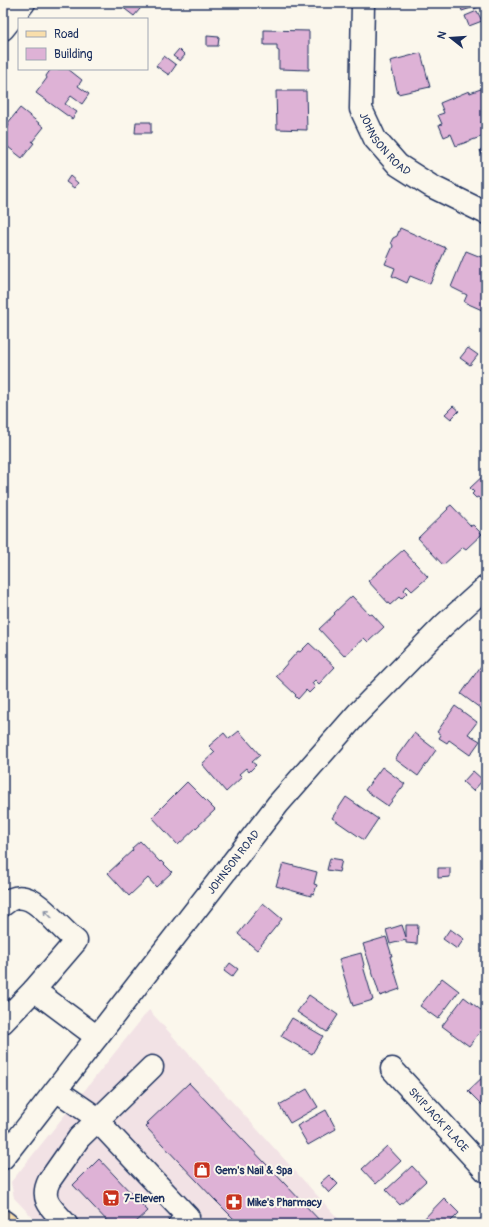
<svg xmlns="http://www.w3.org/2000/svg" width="489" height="1227" font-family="Pangolin,sans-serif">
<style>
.built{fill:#f2e2e5}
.building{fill:#deb2d6;stroke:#1b2f5e}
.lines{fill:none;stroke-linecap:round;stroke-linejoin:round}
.minor-casing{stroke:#1b2f5e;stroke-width:25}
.major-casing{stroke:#1b2f5e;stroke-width:25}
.minor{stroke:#fbf7ec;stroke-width:22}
.major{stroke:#f9deab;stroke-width:22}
.oneway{stroke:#8b93a5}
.labels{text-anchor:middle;stroke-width:4;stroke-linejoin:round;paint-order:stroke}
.street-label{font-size:11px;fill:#1b2f5e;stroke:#fbf7ec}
.poi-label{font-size:11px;font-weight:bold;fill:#1b2f5e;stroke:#fbf7ec;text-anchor:start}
</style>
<rect width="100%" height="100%" fill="#fbf7ec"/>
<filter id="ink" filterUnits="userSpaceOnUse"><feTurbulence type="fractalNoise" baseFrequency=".025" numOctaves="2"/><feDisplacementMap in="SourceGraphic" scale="8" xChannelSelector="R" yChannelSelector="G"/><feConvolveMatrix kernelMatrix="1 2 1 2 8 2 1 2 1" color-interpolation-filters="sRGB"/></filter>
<g filter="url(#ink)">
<path class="built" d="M 149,1010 L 343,1224 L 39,1224 L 14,1198 L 11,1182 Z"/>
<path class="building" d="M 117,3 L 145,3 L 134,16 Z
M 286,3 L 315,3 L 314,9 L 286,8 Z
M 470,3 L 471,8 L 462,11 L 460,4 Z
M 472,3 L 482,3 L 483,5 L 474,9 Z
M 477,11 L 482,21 L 469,26 L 465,16 Z
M 264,30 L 309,31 L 309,70 L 279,69 L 279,51 L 277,50 L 277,45 L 264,45 Z
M 207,36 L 219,37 L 218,46 L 207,46 Z
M 179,49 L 185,55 L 180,61 L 173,56 Z
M 421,53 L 430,87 L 398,94 L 390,61 Z
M 164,56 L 176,65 L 169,75 L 156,66 Z
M 51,69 L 68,69 L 82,80 L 78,86 L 89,94 L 82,104 L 71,96 L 65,104 L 77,112 L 72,119 L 36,93 L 47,78 L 46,76 Z
M 486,87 L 486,120 L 481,122 L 486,135 L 456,146 L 451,134 L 444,137 L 439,125 L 442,124 L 438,115 L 444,113 L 440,103 L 469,91 L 470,93 Z
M 276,91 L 306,91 L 307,130 L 277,129 Z
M 20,108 L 44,127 L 32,142 L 34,143 L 22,158 L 3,143 L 3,133 L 9,125 L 7,124 Z
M 136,122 L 151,122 L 151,133 L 135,133 Z
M 486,147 L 486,156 L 483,157 L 480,150 Z
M 70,176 L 78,183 L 74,188 L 66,182 Z
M 400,228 L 446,248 L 430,284 L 410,276 L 407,283 L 392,276 L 395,268 L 385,264 L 393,246 L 391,242 L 393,238 L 397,236 Z
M 466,251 L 486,259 L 483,266 L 486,267 L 486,302 L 482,310 L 464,302 L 467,295 L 451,287 Z
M 468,348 L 478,355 L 470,365 L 460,358 Z
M 453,406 L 459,411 L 451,419 L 445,414 Z
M 486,473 L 486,509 L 485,504 L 478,497 L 476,498 L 472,494 L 474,492 L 470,488 Z
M 451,505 L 471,526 L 473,525 L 482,534 L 466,549 L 463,547 L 443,565 L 418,538 L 448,509 L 447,508 Z
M 403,550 L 428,577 L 412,591 L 407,586 L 404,590 L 407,593 L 401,599 L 399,597 L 390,605 L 368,581 Z
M 352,596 L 370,615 L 372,614 L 384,627 L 368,642 L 364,638 L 344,656 L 319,629 L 335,614 L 334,613 Z
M 309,643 L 335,667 L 319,684 L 315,680 L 312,683 L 315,687 L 309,693 L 306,690 L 298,699 L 295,696 L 296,695 L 276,676 L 298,651 L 300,652 Z
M 481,666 L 486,670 L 486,709 L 484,711 L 461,694 Z
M 455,706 L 477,722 L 468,734 L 480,741 L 470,755 L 449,740 L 447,743 L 439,738 L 441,735 L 437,732 Z
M 239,731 L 260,755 L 252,762 L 256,765 L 249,772 L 246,768 L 239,774 L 242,777 L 226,792 L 202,764 L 215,752 L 209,746 L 224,733 L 229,739 Z
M 414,733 L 436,750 L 418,776 L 395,759 Z
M 382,767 L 405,784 L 388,806 L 365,790 Z
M 473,771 L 483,780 L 473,791 L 463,782 Z
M 187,782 L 215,810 L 178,845 L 152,817 Z
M 346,797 L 378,819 L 364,840 L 332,818 Z
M 140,841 L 160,862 L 161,861 L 172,872 L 156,887 L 148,878 L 129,896 L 108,873 L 133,850 L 132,848 Z
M 330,858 L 342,860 L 339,872 L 327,870 Z
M 283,863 L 317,872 L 314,884 L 317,885 L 314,894 L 311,893 L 311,896 L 276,886 Z
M 438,868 L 450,868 L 450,877 L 438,878 Z
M 263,903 L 282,919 L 257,950 L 238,934 Z
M 402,925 L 406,937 L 406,925 L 418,925 L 417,944 L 406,943 L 406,940 L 390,944 L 386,930 Z
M 450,929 L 464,939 L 457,949 L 443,939 Z
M 386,937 L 392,956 L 390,956 L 400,989 L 380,996 L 363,944 Z
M 361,953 L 364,965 L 363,966 L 373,1000 L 353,1006 L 339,959 Z
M 230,963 L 238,969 L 232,977 L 224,971 Z
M 442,978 L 459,991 L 438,1019 L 420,1006 Z
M 309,995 L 338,1015 L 327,1032 L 297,1012 Z
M 464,997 L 486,1014 L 486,1024 L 469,1046 L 442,1026 Z
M 292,1018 L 323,1036 L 312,1054 L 281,1036 Z
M 486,1074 L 486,1103 L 483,1106 L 468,1091 Z
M 189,1083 L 323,1224 L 239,1224 L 214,1199 L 146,1127 L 149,1124 L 147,1123 Z
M 307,1089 L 318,1107 L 290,1123 L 279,1105 Z
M 326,1110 L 336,1129 L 308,1145 L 297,1126 Z
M 387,1146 L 401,1161 L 376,1184 L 362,1169 Z
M 99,1159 L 148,1211 L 134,1224 L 110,1224 L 73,1185 Z
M 412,1166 L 426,1181 L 400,1205 L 386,1190 Z
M 329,1175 L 338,1184 L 329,1193 L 320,1183 Z
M 444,1198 L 459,1213 L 448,1224 L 419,1224 Z"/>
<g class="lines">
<g class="minor-casing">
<g id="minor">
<path id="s1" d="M 363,3 L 361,109 L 375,139 L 398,165 L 431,186 L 486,213"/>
<path d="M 3,29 L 24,3"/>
<path d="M 3,905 C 24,885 43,909 58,924 C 64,930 70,936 76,941 L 34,990"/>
<path d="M 3,1022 L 34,990 L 97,1037"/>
<path id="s2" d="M 392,1069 L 486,1171"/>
<path d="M 56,1090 L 91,1114 L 188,1217 L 180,1224"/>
<path id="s3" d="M 3,1158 L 278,804 L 357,714 L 444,625 L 486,587"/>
<path d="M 66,1224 C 54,1210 39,1201 49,1181 L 79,1138 L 152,1067"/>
</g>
</g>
<g class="major-casing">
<path id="major" d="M 3,1221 L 7,1224"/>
</g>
<use href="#minor" class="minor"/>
<use href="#major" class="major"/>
</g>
<defs><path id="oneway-shaft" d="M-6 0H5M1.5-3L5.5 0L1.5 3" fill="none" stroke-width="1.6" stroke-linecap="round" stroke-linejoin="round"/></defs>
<use class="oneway" href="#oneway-shaft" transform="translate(48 914) rotate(-134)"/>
</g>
<defs>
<g id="shop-square" transform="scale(0.9)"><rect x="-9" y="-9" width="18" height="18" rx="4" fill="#c8321e" stroke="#fbf7ec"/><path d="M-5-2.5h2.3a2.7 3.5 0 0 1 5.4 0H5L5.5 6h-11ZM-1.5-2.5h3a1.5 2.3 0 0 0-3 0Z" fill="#fff"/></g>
<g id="supermarket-square" transform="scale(0.9)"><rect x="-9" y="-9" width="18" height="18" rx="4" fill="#c8321e" stroke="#fbf7ec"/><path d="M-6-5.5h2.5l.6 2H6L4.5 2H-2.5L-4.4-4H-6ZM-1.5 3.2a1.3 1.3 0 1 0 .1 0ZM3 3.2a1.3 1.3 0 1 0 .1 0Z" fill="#fff"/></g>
<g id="pharmacy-square" transform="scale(0.9)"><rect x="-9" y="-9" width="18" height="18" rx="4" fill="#c8321e" stroke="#fbf7ec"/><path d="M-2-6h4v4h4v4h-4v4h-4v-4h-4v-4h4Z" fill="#fff"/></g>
</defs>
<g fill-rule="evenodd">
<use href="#shop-square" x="202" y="1170"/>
<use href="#supermarket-square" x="111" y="1198"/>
<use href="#pharmacy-square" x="234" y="1202"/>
</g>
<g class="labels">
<g class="street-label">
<text dy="4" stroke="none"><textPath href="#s1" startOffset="149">JOHNSON ROAD</textPath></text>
<text dy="4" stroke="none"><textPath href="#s3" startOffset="375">JOHNSON ROAD</textPath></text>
<text dy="4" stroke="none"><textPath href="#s2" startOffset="69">SKIPJACK PLACE</textPath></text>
</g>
<g class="poi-label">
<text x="215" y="1174">Gem's Nail &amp; Spa</text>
<text x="124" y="1202">7-Eleven</text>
<text x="247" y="1206">Mike's Pharmacy</text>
</g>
</g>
<rect width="489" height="1227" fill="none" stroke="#fbf7ec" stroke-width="16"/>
<rect x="8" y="8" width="473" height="1211" fill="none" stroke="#1b2f5e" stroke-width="1.5" filter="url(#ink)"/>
<rect x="18" y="18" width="130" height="52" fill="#fbf7ec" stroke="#a1a7b3"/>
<rect x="26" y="31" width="20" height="6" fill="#f9deab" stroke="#a1a7b3"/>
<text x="54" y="38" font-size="12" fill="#1b2f5e">Road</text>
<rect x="26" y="48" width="20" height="12" fill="#deb2d6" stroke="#a1a7b3"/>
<text x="54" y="58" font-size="12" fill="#1b2f5e">Building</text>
<g transform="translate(451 38) rotate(287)" stroke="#fbf7ec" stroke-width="3" paint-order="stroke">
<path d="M0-3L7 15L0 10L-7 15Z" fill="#1b2f5e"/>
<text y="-6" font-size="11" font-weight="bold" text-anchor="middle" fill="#1b2f5e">N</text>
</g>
</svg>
